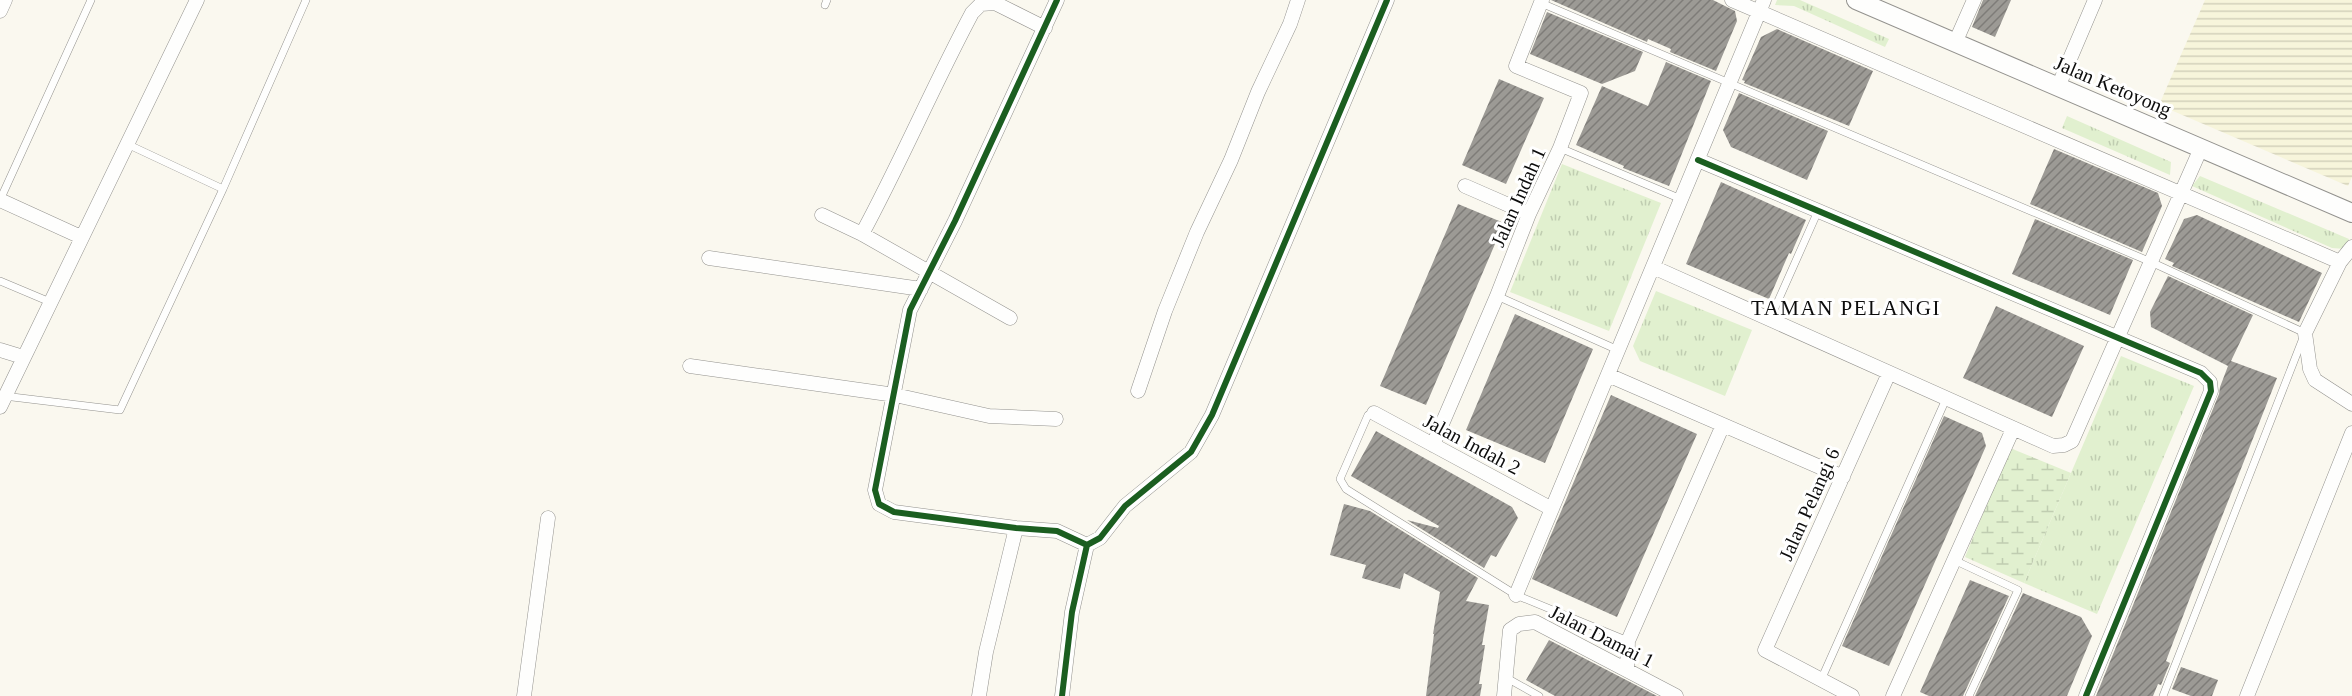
<svg xmlns="http://www.w3.org/2000/svg" width="2352" height="696" font-family="'Times New Roman',serif">
<style>
.farmland{fill:url(#farmland-rules)}
.grass{fill:url(#grass-tufts)}
.wetland{fill:url(#wetland-marsh)}
.building{fill:url(#building-hatch)}
.lines{fill:none;stroke-linecap:round;stroke-linejoin:round}
.service-casing{stroke:#93928e;stroke-width:8}
.minor-casing{stroke:#93928e;stroke-width:15}
.tertiary-casing{stroke:#93928e;stroke-width:20}
.service{stroke:#fefefd;stroke-width:7}
.minor{stroke:#fefefd;stroke-width:14}
.tertiary{stroke:#fefefd;stroke-width:18}
.cycleway-casing{stroke:#fff;stroke-width:10}
.cycleway{stroke:#1b5e20;stroke-width:6}
.labels{text-anchor:middle;stroke-width:6;stroke-linejoin:round;paint-order:stroke}
.street-label{font-size:20px;fill:#0c0c0c;stroke:#fff}
.neighbourhood-label{font-size:21px;letter-spacing:1.5px;fill:#0c0c0c;stroke:#fff}
</style>
<defs>
<pattern id="farmland-rules" width="6" height="5" patternUnits="userSpaceOnUse" patternTransform="scale(1.5)"><rect width="6" height="5" fill="#f7f5db"/><path d="M0 2.5h6" fill="none" stroke="#d3d1bb"/></pattern>
<pattern id="grass-tufts" width="24" height="20" patternUnits="userSpaceOnUse" patternTransform="scale(1.5)"><rect width="24" height="20" fill="#e1f0cf"/><path d="M3 7l-1-3M5 7V3M7 7l1-3M15 17l-1-3M17 17v-4M19 17l1-3" fill="none" stroke="#c0cdb1"/></pattern>
<pattern id="wetland-marsh" width="20" height="14" patternUnits="userSpaceOnUse" patternTransform="scale(1.5)"><rect width="20" height="14" fill="#e1f0cf"/><path d="M1 5h8M5 5V1M11 12h8M15 12V8" fill="none" stroke="#c0cdb1"/></pattern>
<pattern id="building-hatch" width="6" height="6" patternUnits="userSpaceOnUse" patternTransform="scale(1.5)"><rect width="6" height="6" fill="#9c9a95"/><path d="M-1 1l2-2M0 6l6-6M5 7l2-2" fill="none" stroke="#7e7c78"/></pattern>
</defs>
<rect width="100%" height="100%" fill="#faf8ef"/>
<path class="farmland" d="M 2205,0 L 2352,0 L 2352,177 L 2348,186 L 2159,105 Z"/>
<path class="grass" d="M 1777,0 L 1800,0 L 1889,39 L 1885,47 L 1794,6 L 1775,5 Z
M 2067,116 L 2171,162 L 2170,175 L 2062,128 Z
M 1562,164 L 1661,203 L 1609,331 L 1510,292 Z
M 2200,176 L 2349,239 L 2345,249 L 2332,248 L 2192,186 Z
M 1656,291 L 1752,330 L 1725,396 L 1640,361 L 1633,346 Z
M 2121,356 L 2194,386 L 2097,614 L 2024,583 Z"/>
<path class="wetland" d="M 2010,448 L 2071,473 L 2024,583 L 1965,557 Z"/>
<path class="building" d="M 1551,0 L 1713,0 L 1735,11 L 1737,21 L 1716,71 L 1670,52 L 1671,49 L 1648,39 L 1647,42 Z
M 1983,0 L 2011,0 L 1995,37 L 1972,27 Z
M 1547,12 L 1643,52 L 1635,71 L 1602,84 L 1530,54 Z
M 1777,29 L 1873,71 L 1849,126 L 1744,83 L 1745,81 L 1742,80 L 1761,37 Z
M 1666,62 L 1711,81 L 1669,186 L 1623,168 L 1624,166 L 1576,145 L 1602,86 L 1648,106 Z
M 1499,79 L 1544,98 L 1506,184 L 1462,165 Z
M 1739,93 L 1828,131 L 1807,180 L 1731,147 L 1723,130 Z
M 2054,149 L 2158,193 L 2162,206 L 2142,252 L 2030,204 Z
M 1721,182 L 1806,220 L 1791,254 L 1789,253 L 1769,299 L 1686,264 Z
M 1458,204 L 1504,223 L 1426,405 L 1380,386 Z
M 2197,215 L 2322,273 L 2299,322 L 2172,266 L 2174,263 L 2165,259 L 2184,219 Z
M 2035,219 L 2133,260 L 2110,315 L 2012,274 Z
M 2168,276 L 2253,315 L 2231,361 L 2277,378 L 2194,587 L 2166,661 L 2170,663 L 2161,685 L 2158,684 L 2153,696 L 2096,696 L 2219,394 L 2220,387 L 2228,366 L 2151,327 L 2150,312 Z
M 1996,306 L 2084,346 L 2052,417 L 1963,378 Z
M 1515,314 L 1593,349 L 1545,463 L 1466,430 Z
M 1611,395 L 1697,434 L 1617,617 L 1532,579 Z
M 1944,416 L 1982,433 L 1986,446 L 1889,666 L 1842,646 Z
M 1376,431 L 1512,507 L 1518,518 L 1496,557 L 1491,555 L 1484,568 L 1407,520 L 1438,528 L 1439,526 L 1351,476 Z
M 1344,504 L 1370,511 L 1478,578 L 1466,601 L 1489,605 L 1482,645 L 1485,645 L 1479,684 L 1482,684 L 1480,696 L 1426,696 L 1434,634 L 1433,634 L 1440,592 L 1404,573 L 1400,589 L 1362,578 L 1366,565 L 1330,555 Z
M 1970,580 L 2009,596 L 1963,696 L 1929,696 L 1920,692 Z
M 2023,593 L 2081,617 L 2092,636 L 2067,696 L 1975,696 Z
M 1549,640 L 1657,696 L 1555,696 L 1526,680 Z
M 2181,667 L 2218,680 L 2212,696 L 2191,696 L 2172,689 Z"/>
<g class="lines">
<g class="service-casing">
<path id="service" d="M 1541,3 L 2151,262 L 2305,333 L 2163,696
M 825,5 L 827,0
M 127,144 L 223,189
M 1560,148 L 1681,199
M 0,200 L 91,0
M 0,281 L 50,302
M 1497,296 L 1618,350
M 1770,319 L 1818,211
M 4,396 L 120,410 L 223,189 L 306,0
M 1374,413 L 1368,415 L 1340,479 L 1346,489 L 1516,595 L 1628,641
M 1956,561 L 2018,590 L 1969,696
M 1505,677 L 1539,696
M 1821,680 L 1946,399"/>
</g>
<g class="minor-casing">
<path id="minor" d="M 1057,0 L 955,221 L 910,310 L 875,490 L 879,504 L 894,512 L 1016,528 L 1057,531 L 1087,545
M 1732,0 L 2340,262
M 0,11 L 5,0
M 1955,43 L 1974,0
M 2058,87 L 2095,0
M 1698,160 L 2201,373 L 2210,382 L 2211,391 L 2086,696
M 1465,186 L 1529,214
M 0,200 L 81,237
M 822,215 L 862,234 L 1010,318
M 862,234 C 901,162 933,86 972,13 L 981,4 L 995,3 L 1045,28
M 2352,247 L 2340,262 L 2305,333 L 2310,369 L 2315,380 L 2352,404
M 709,258 L 921,289
M 1653,267 L 2053,446 L 2064,445 L 2072,441 L 2201,148
M 0,350 L 23,357
M 690,366 L 895,395 L 989,416 L 1056,419
M 1608,375 L 1843,477
M 1138,391 L 1165,311 L 1197,232 L 1231,160 L 1258,92 L 1290,24 L 1298,0
M 0,407 L 197,0
M 1374,413 L 1552,509
M 1433,445 L 1497,296 L 1529,214 L 1560,148 L 1581,93 L 1516,66 L 1542,0
M 1516,595 L 1764,0
M 1627,670 L 1628,641 L 1723,425
M 524,696 L 548,518
M 979,696 L 986,652 L 1016,528
M 1062,696 L 1072,612 L 1087,545 L 1100,538 L 1125,506 L 1191,452 L 1212,415 L 1387,0
M 1504,696 L 1510,630 L 1519,624 L 1535,622 L 1676,696
M 1852,696 L 1765,650 L 1889,373
M 1893,696 L 2013,429
M 2247,696 L 2352,433"/>
</g>
<g class="tertiary-casing">
<path id="tertiary" d="M 1856,0 L 2352,213"/>
</g>
<use href="#service" class="service"/>
<use href="#minor" class="minor"/>
<use href="#tertiary" class="tertiary"/>
<g class="cycleway-casing">
<path id="cycleway" d="M 1057,0 L 955,221 L 910,310 L 875,490 L 879,504 L 894,512 L 1016,528 L 1057,531 L 1087,545
M 1698,160 L 2201,373 L 2210,382 L 2211,391 L 2086,696
M 1062,696 L 1072,612 L 1087,545 L 1100,538 L 1125,506 L 1191,452 L 1212,415 L 1387,0"/>
</g>
<use href="#cycleway" class="cycleway"/>
</g>
<g class="labels">
<g class="street-label">
<text transform="translate(2113 86) rotate(23)" y="7">Jalan Ketoyong</text>
<text transform="translate(1518 197) rotate(-66)" y="7">Jalan Indah 1</text>
<text transform="translate(1472 444) rotate(28)" y="7">Jalan Indah 2</text>
<text transform="translate(1809 504) rotate(-66)" y="7">Jalan Pelangi 6</text>
<text transform="translate(1602 636) rotate(27)" y="7">Jalan Damai 1</text>
</g>
<g class="neighbourhood-label">
<text x="1846" y="315">TAMAN PELANGI</text>
</g>
</g>
</svg>
